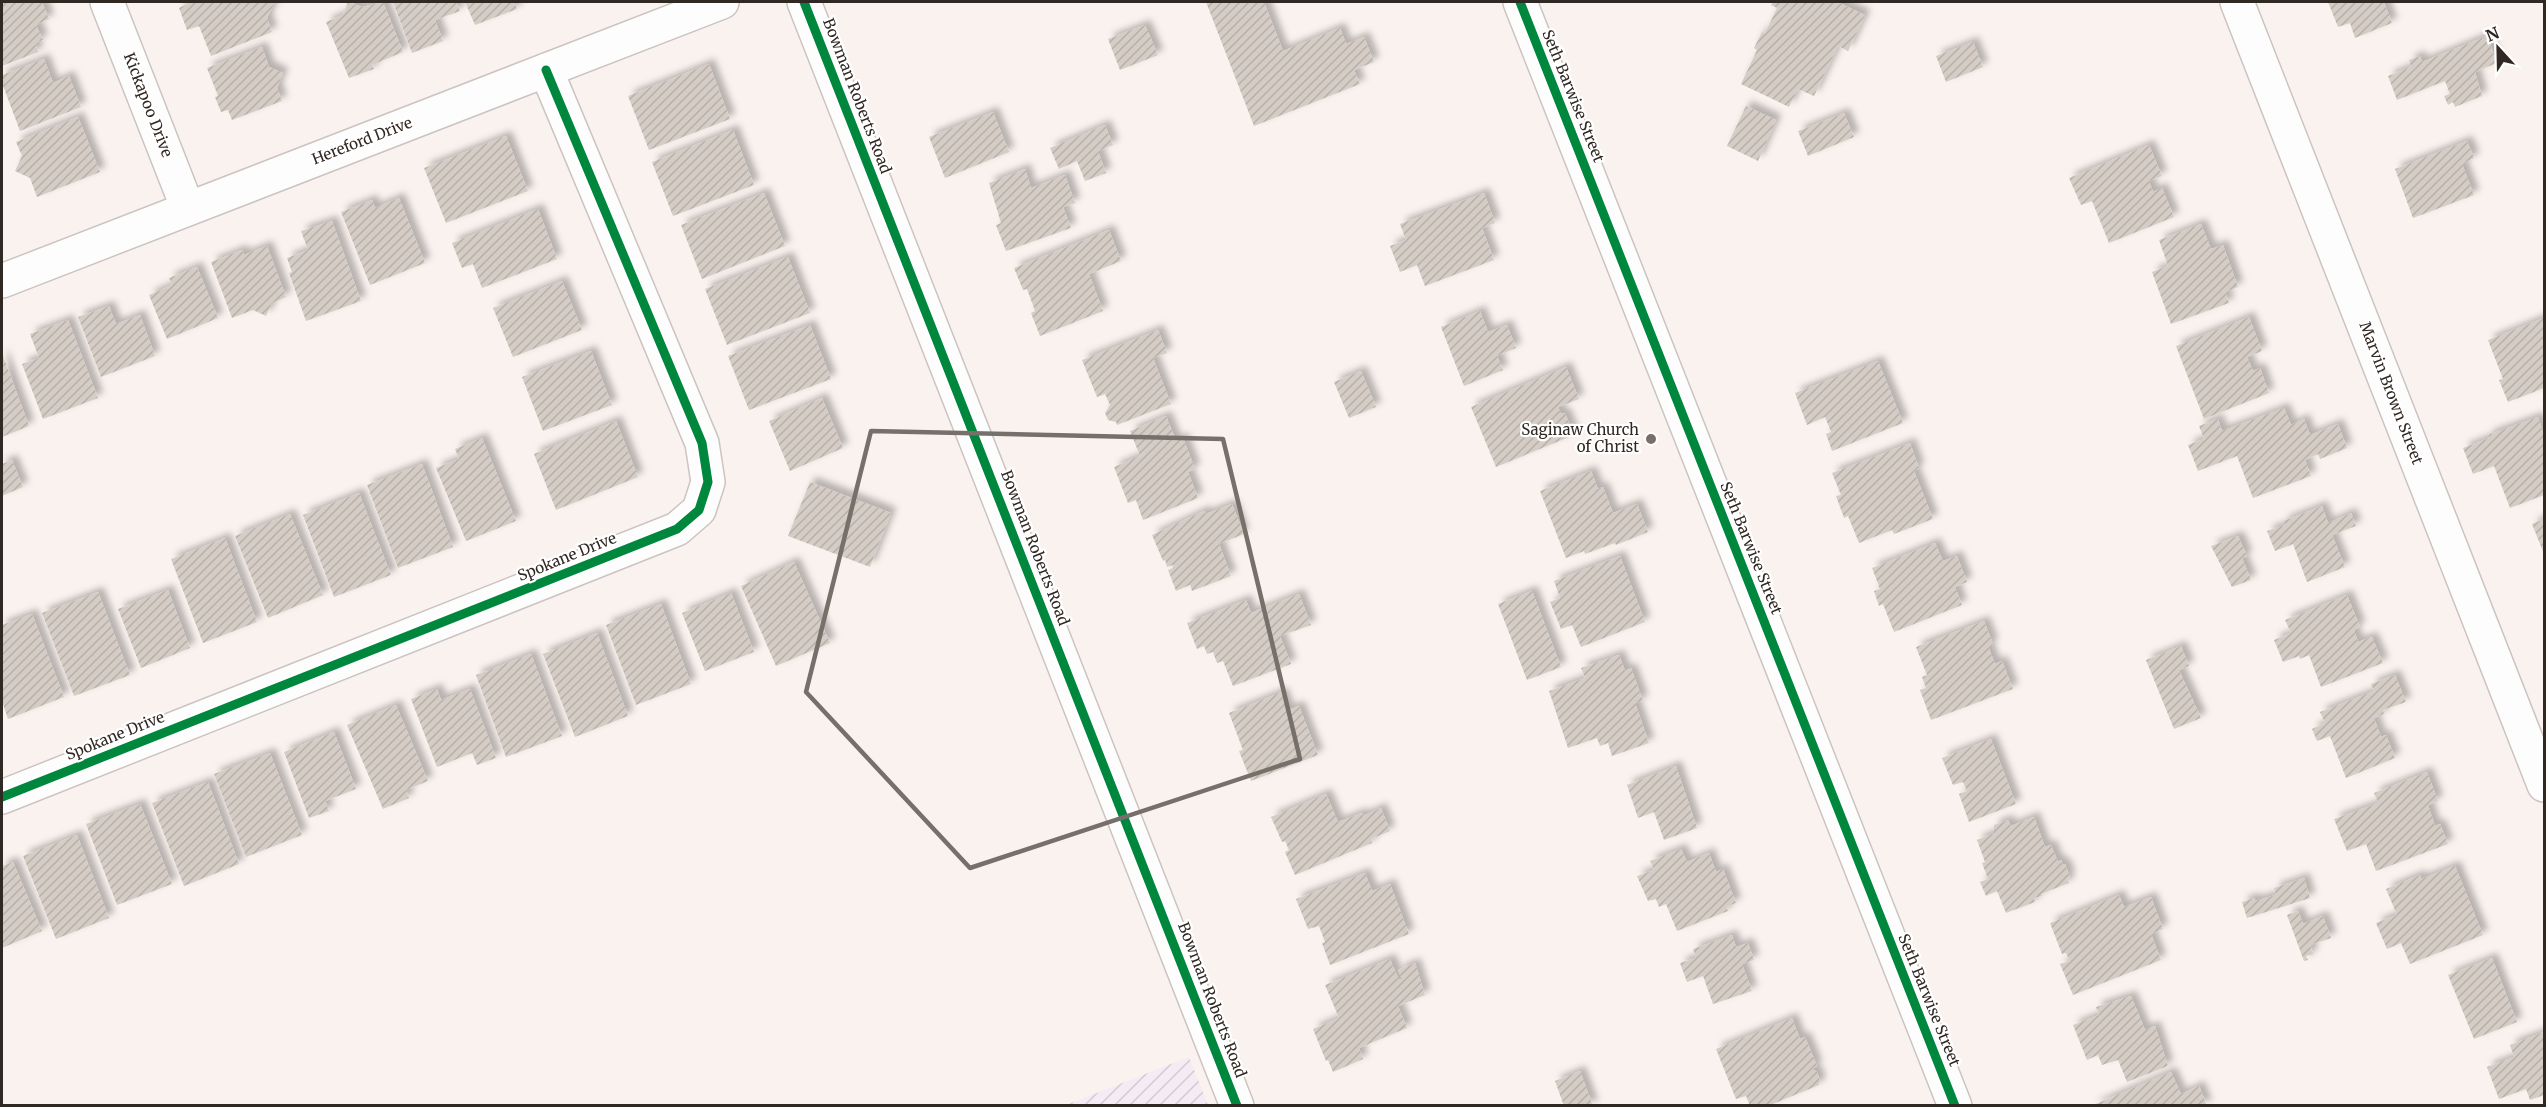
<svg xmlns="http://www.w3.org/2000/svg" width="2546" height="1107" font-family="Merriweather,serif">
<style>
.industrial{fill:url(#industrial-furrows)}
.building{fill:url(#building-hatch);filter:url(#shadow)}
.lines{fill:none;stroke-linecap:round;stroke-linejoin:round}
.minor-casing{stroke:#ccc4c1;stroke-width:36}
.tertiary-casing{stroke:#ccc4c1;stroke-width:36}
.minor{stroke:#fefdfd;stroke-width:33}
.tertiary{stroke:#fefdfd;stroke-width:33}
.cycleway-casing{stroke:#fff;stroke-width:13}
.cycleway{stroke:#00873e;stroke-width:9}
.marked{fill:none;stroke:#776f6a;stroke-width:4.5;stroke-linejoin:round}
.poi-dot{fill:#776f6a;stroke:#fff;stroke-width:2}
.labels{text-anchor:middle;stroke-width:4.5;stroke-linejoin:round;paint-order:stroke}
.street-label{font-size:15px;fill:#302823;stroke:#fff}
.poi-label{font-size:15px;fill:#302823;stroke:#fff;text-anchor:end}
</style>
<defs>
<pattern id="industrial-furrows" width="10" height="10" patternUnits="userSpaceOnUse" patternTransform="scale(1.5)"><rect width="10" height="10" fill="#f5ebf4"/><path d="M-1 1l2-2M0 10L10 0M9 11l2-2" fill="none" stroke="#d2cad1"/></pattern>
<pattern id="building-hatch" width="6" height="6" patternUnits="userSpaceOnUse" patternTransform="scale(1.5)"><rect width="6" height="6" fill="#d5cdc5"/><path d="M-1 1l2-2M0 6l6-6M5 7l2-2" fill="none" stroke="#b7b0a9"/></pattern>
<filter id="shadow"><feDropShadow dx="5.5" dy="-5.5" stdDeviation="3" flood-color="#0004"/></filter>
</defs>
<rect width="100%" height="100%" fill="#faf2ef"/>
<path class="industrial" d="M 1189,1057 L 1208,1105 L 1066,1105 Z"/>
<path class="building" d="M 2,2 L 42,2 L 49,19 L 36,25 L 43,40 L 35,43 L 38,52 L 2,66 Z
M 186,2 L 269,2 L 274,4 L 267,18 L 272,32 L 211,56 L 199,26 L 187,30 L 179,8 L 187,4 Z
M 348,2 L 362,7 L 383,2 L 403,52 L 372,65 L 374,69 L 349,78 L 326,22 L 343,15 Z
M 393,2 L 456,2 L 460,11 L 435,20 L 443,41 L 412,53 Z
M 465,2 L 514,2 L 517,9 L 475,25 Z
M 1206,2 L 1264,2 L 1283,51 L 1340,28 L 1346,44 L 1364,37 L 1374,62 L 1354,70 L 1360,84 L 1254,126 Z
M 1773,2 L 1837,2 L 1865,15 L 1848,51 L 1838,46 L 1814,96 L 1798,89 L 1789,107 L 1741,84 L 1757,50 L 1754,48 L 1762,32 L 1765,33 L 1777,8 L 1771,5 Z
M 2328,2 L 2384,2 L 2392,23 L 2355,38 L 2350,23 L 2338,27 Z
M 1145,25 L 1158,55 L 1120,70 L 1108,39 Z
M 2487,36 L 2497,63 L 2475,72 L 2482,96 L 2455,107 L 2453,102 L 2448,105 L 2444,96 L 2450,94 L 2445,81 L 2397,100 L 2388,76 L 2411,67 L 2409,60 L 2420,56 L 2422,62 Z
M 1973,42 L 1983,67 L 1946,82 L 1936,56 Z
M 262,47 L 269,67 L 283,73 L 277,88 L 282,101 L 232,120 L 228,110 L 221,112 L 215,97 L 218,96 L 207,68 Z
M 44,59 L 53,83 L 69,76 L 81,107 L 20,131 L 2,83 L 2,75 Z
M 709,64 L 730,119 L 649,150 L 628,96 Z
M 1746,106 L 1776,120 L 1758,161 L 1727,146 Z
M 993,112 L 1009,152 L 945,178 L 929,137 Z
M 1844,113 L 1854,137 L 1808,156 L 1798,131 Z
M 78,117 L 100,172 L 37,197 L 30,178 L 15,171 L 22,156 L 16,142 Z
M 1105,125 L 1113,145 L 1098,151 L 1106,173 L 1085,181 L 1077,161 L 1059,169 L 1050,148 Z
M 733,130 L 754,185 L 673,216 L 652,162 Z
M 506,136 L 528,191 L 446,223 L 424,168 Z
M 2467,141 L 2474,158 L 2462,164 L 2474,195 L 2413,218 L 2395,169 Z
M 2149,145 L 2162,176 L 2149,181 L 2153,192 L 2162,188 L 2174,217 L 2109,243 L 2092,201 L 2081,205 L 2069,178 Z
M 1025,169 L 1031,188 L 1065,175 L 1075,203 L 1063,207 L 1071,228 L 1006,251 L 996,225 L 1001,223 L 989,183 Z
M 764,193 L 785,246 L 702,279 L 681,225 Z
M 1484,193 L 1495,223 L 1482,228 L 1494,260 L 1425,286 L 1417,265 L 1400,272 L 1390,246 L 1406,240 L 1400,224 Z
M 399,198 L 425,263 L 370,285 L 341,212 L 372,200 L 375,208 Z
M 538,209 L 557,259 L 482,288 L 473,264 L 462,268 L 452,243 Z
M 332,221 L 361,301 L 306,321 L 289,273 L 292,272 L 287,258 L 308,250 L 301,231 Z
M 2201,224 L 2211,249 L 2223,245 L 2238,287 L 2225,292 L 2229,303 L 2171,324 L 2152,272 L 2168,266 L 2159,240 Z
M 1109,230 L 1121,261 L 1089,274 L 1103,311 L 1040,336 L 1031,313 L 1035,311 L 1027,289 L 1023,290 L 1014,268 Z
M 267,246 L 286,297 L 272,303 L 266,316 L 253,310 L 232,318 L 211,262 L 242,250 L 244,255 Z
M 788,257 L 810,313 L 727,345 L 705,289 Z
M 197,267 L 218,318 L 167,339 L 149,295 L 172,285 L 169,278 Z
M 562,281 L 582,330 L 513,357 L 493,308 Z
M 109,306 L 116,324 L 140,315 L 155,356 L 101,377 L 78,317 Z
M 1480,311 L 1488,332 L 1507,325 L 1516,348 L 1497,356 L 1503,370 L 1464,386 L 1441,327 Z
M 2249,317 L 2262,351 L 2247,357 L 2253,371 L 2260,368 L 2269,393 L 2204,419 L 2176,346 Z
M 2544,318 L 2544,388 L 2508,402 L 2499,380 L 2503,379 L 2488,340 Z
M 68,320 L 98,398 L 43,419 L 22,364 L 39,358 L 30,334 Z
M 810,325 L 831,379 L 749,410 L 728,356 Z
M 1158,330 L 1167,353 L 1153,358 L 1171,404 L 1117,425 L 1116,422 L 1108,420 L 1105,413 L 1110,405 L 1105,394 L 1097,397 L 1082,360 Z
M 591,351 L 612,405 L 543,431 L 522,377 Z
M 2,353 L 29,426 L 2,437 Z
M 1878,361 L 1903,423 L 1832,451 L 1826,434 L 1831,432 L 1825,417 L 1807,425 L 1795,393 Z
M 1566,367 L 1579,399 L 1558,407 L 1561,414 L 1565,413 L 1574,435 L 1496,467 L 1471,407 Z
M 1361,371 L 1376,407 L 1349,418 L 1334,382 Z
M 822,398 L 843,448 L 790,471 L 769,421 Z
M 2284,408 L 2291,425 L 2304,419 L 2310,435 L 2338,424 L 2347,448 L 2320,459 L 2318,454 L 2305,460 L 2311,476 L 2253,498 L 2237,456 L 2198,471 L 2188,445 L 2204,439 L 2199,426 L 2218,419 L 2222,431 Z
M 1166,416 L 1176,441 L 1183,438 L 1195,469 L 1188,472 L 1198,498 L 1143,520 L 1136,500 L 1128,503 L 1114,467 L 1140,456 L 1130,431 Z
M 2538,417 L 2544,436 L 2544,495 L 2510,508 L 2494,466 L 2473,474 L 2463,448 L 2489,438 L 2488,435 Z
M 616,421 L 638,477 L 556,510 L 534,454 Z
M 482,438 L 516,521 L 466,541 L 436,468 L 459,459 L 455,449 Z
M 1910,443 L 1919,468 L 1914,471 L 1933,519 L 1894,534 L 1892,530 L 1859,543 L 1848,516 L 1844,518 L 1836,496 L 1841,495 L 1832,473 Z
M 12,460 L 23,487 L 2,496 L 2,464 Z
M 422,464 L 453,547 L 398,568 L 367,485 Z
M 1591,471 L 1598,489 L 1603,487 L 1613,513 L 1637,504 L 1648,532 L 1616,545 L 1615,543 L 1585,554 L 1584,551 L 1566,558 L 1540,491 Z
M 810,482 L 891,513 L 870,567 L 788,536 Z
M 359,493 L 391,575 L 334,597 L 303,515 Z
M 1232,504 L 1244,534 L 1219,544 L 1231,576 L 1192,591 L 1190,585 L 1176,591 L 1168,570 L 1173,568 L 1173,565 L 1167,567 L 1165,560 L 1163,561 L 1152,535 L 1204,511 L 1206,514 Z
M 2322,506 L 2328,523 L 2351,513 L 2356,526 L 2332,535 L 2345,567 L 2307,582 L 2293,544 L 2275,551 L 2267,531 L 2285,525 L 2283,521 Z
M 290,514 L 323,595 L 268,618 L 235,536 Z
M 2544,519 L 2544,554 L 2532,524 Z
M 2238,536 L 2247,556 L 2242,558 L 2251,580 L 2232,587 L 2211,546 Z
M 225,538 L 257,622 L 203,643 L 171,559 Z
M 1935,543 L 1943,561 L 1957,556 L 1967,582 L 1955,587 L 1962,605 L 1894,632 L 1883,604 L 1879,606 L 1874,591 L 1880,589 L 1872,568 Z
M 1620,556 L 1645,622 L 1581,647 L 1572,625 L 1561,629 L 1550,602 L 1560,598 L 1554,581 Z
M 794,562 L 830,643 L 776,666 L 741,586 Z
M 168,590 L 190,648 L 141,668 L 118,609 Z
M 1532,591 L 1561,667 L 1527,680 L 1498,604 Z
M 98,592 L 130,675 L 74,696 L 42,613 Z
M 731,593 L 754,652 L 705,671 L 682,613 Z
M 1299,594 L 1311,625 L 1280,636 L 1291,664 L 1233,686 L 1223,661 L 1217,663 L 1213,652 L 1207,654 L 1204,646 L 1197,649 L 1187,623 L 1246,600 L 1251,613 Z
M 2347,595 L 2360,627 L 2354,630 L 2358,642 L 2372,637 L 2383,663 L 2321,687 L 2309,655 L 2300,659 L 2299,656 L 2283,662 L 2274,640 L 2291,633 L 2285,620 Z
M 661,604 L 691,684 L 636,705 L 606,625 Z
M 32,614 L 64,697 L 8,719 L 2,701 L 2,625 Z
M 1984,621 L 1993,644 L 1988,646 L 1995,664 L 2002,661 L 2013,689 L 1931,720 L 1920,690 L 1926,688 L 1922,677 L 1927,675 L 1916,647 Z
M 597,633 L 628,716 L 575,737 L 543,654 Z
M 2181,646 L 2189,666 L 2179,670 L 2201,718 L 2174,729 L 2146,660 Z
M 531,654 L 562,736 L 506,757 L 476,675 Z
M 1619,655 L 1625,671 L 1631,668 L 1643,701 L 1635,703 L 1649,743 L 1612,756 L 1608,743 L 1600,746 L 1597,738 L 1568,748 L 1549,691 L 1585,678 L 1581,668 Z
M 2395,675 L 2406,702 L 2383,710 L 2384,714 L 2374,718 L 2381,737 L 2386,735 L 2395,758 L 2346,778 L 2330,736 L 2317,741 L 2312,729 L 2325,723 L 2320,712 L 2374,691 L 2371,684 Z
M 437,689 L 441,700 L 470,689 L 496,758 L 477,765 L 472,753 L 437,767 L 411,699 Z
M 1282,692 L 1289,710 L 1299,706 L 1318,755 L 1251,781 L 1239,751 L 1243,750 L 1229,713 Z
M 396,705 L 428,781 L 406,790 L 409,798 L 383,809 L 347,725 Z
M 334,732 L 356,789 L 325,801 L 329,811 L 309,818 L 284,752 Z
M 1991,739 L 2016,804 L 1969,822 L 1959,794 L 1967,791 L 1963,782 L 1953,785 L 1942,758 Z
M 270,753 L 302,835 L 246,857 L 214,774 Z
M 1676,766 L 1697,828 L 1664,840 L 1654,812 L 1638,818 L 1627,785 Z
M 2427,772 L 2438,801 L 2428,805 L 2435,826 L 2440,824 L 2448,844 L 2376,871 L 2366,844 L 2347,851 L 2334,819 L 2378,803 L 2374,793 Z
M 208,782 L 239,864 L 184,886 L 152,803 Z
M 1326,794 L 1338,822 L 1362,813 L 1363,816 L 1381,808 L 1390,831 L 1371,839 L 1372,843 L 1295,875 L 1285,852 L 1289,850 L 1285,841 L 1282,842 L 1271,817 Z
M 140,804 L 172,884 L 117,905 L 86,824 Z
M 2034,817 L 2045,847 L 2051,845 L 2058,862 L 2061,860 L 2063,865 L 2065,864 L 2070,877 L 2067,878 L 2069,883 L 2041,894 L 2042,896 L 2034,898 L 2035,902 L 2006,913 L 1997,891 L 1986,896 L 1980,882 L 1988,879 L 1982,863 L 1985,862 L 1977,840 L 1994,833 L 1994,825 L 2008,820 L 2011,826 Z
M 77,835 L 109,918 L 56,939 L 23,856 Z
M 1681,849 L 1687,862 L 1709,853 L 1716,872 L 1723,869 L 1736,903 L 1726,907 L 1728,911 L 1677,931 L 1666,904 L 1659,907 L 1656,899 L 1648,901 L 1637,876 L 1654,870 L 1650,861 Z
M 13,862 L 42,931 L 2,948 L 2,866 Z
M 2455,866 L 2483,935 L 2410,964 L 2401,943 L 2387,949 L 2376,923 L 2397,915 L 2386,889 L 2420,875 L 2421,879 Z
M 1365,873 L 1372,891 L 1390,884 L 1409,934 L 1330,965 L 1322,943 L 1325,942 L 1319,926 L 1308,929 L 1296,899 Z
M 2304,878 L 2310,898 L 2247,918 L 2242,902 L 2254,898 L 2255,901 L 2276,895 L 2274,888 Z
M 2119,895 L 2124,907 L 2151,897 L 2163,929 L 2151,934 L 2161,960 L 2073,995 L 2060,964 L 2070,961 L 2066,953 L 2062,954 L 2050,923 Z
M 2298,911 L 2303,924 L 2323,916 L 2331,938 L 2310,945 L 2313,954 L 2306,956 L 2308,960 L 2304,961 L 2287,915 Z
M 1732,935 L 1736,947 L 1748,943 L 1754,960 L 1742,964 L 1752,991 L 1713,1004 L 1703,976 L 1687,982 L 1680,963 L 1696,958 L 1693,949 Z
M 2492,958 L 2517,1022 L 2474,1039 L 2448,975 Z
M 1390,959 L 1399,980 L 1402,979 L 1398,970 L 1415,963 L 1425,995 L 1398,1006 L 1407,1028 L 1359,1048 L 1363,1059 L 1333,1072 L 1328,1060 L 1326,1061 L 1313,1029 L 1339,1018 L 1325,985 Z
M 2131,996 L 2145,1030 L 2155,1026 L 2168,1066 L 2127,1082 L 2118,1060 L 2102,1065 L 2098,1055 L 2087,1060 L 2073,1025 L 2099,1015 L 2096,1007 Z
M 1792,1018 L 1800,1039 L 1805,1037 L 1817,1066 L 1812,1069 L 1817,1072 L 1820,1081 L 1819,1085 L 1768,1106 L 1750,1106 L 1746,1096 L 1736,1099 L 1716,1049 Z
M 2544,1032 L 2544,1095 L 2530,1100 L 2526,1089 L 2499,1099 L 2487,1067 L 2514,1057 L 2510,1045 Z
M 1580,1071 L 1593,1106 L 1564,1106 L 1555,1081 Z
M 2171,1072 L 2181,1094 L 2199,1086 L 2207,1106 L 2091,1106 Z"/>
<g class="lines">
<g class="minor-casing">
<path id="minor" d="M 107,2 L 188,209
M 1520,2 L 1955,1106
M 2237,2 L 2544,785
M 2,281 L 722,2
M 2,797 L 677,529 L 699,510 L 708,482 L 702,443 L 546,70"/>
</g>
<g class="tertiary-casing">
<path id="tertiary" d="M 804,2 L 1237,1106"/>
</g>
<use href="#minor" class="minor"/>
<use href="#tertiary" class="tertiary"/>
<g class="cycleway-casing">
<path id="cycleway" d="M 804,2 L 1237,1106
M 1520,2 L 1955,1106
M 2,797 L 677,529 L 699,510 L 708,482 L 702,443 L 546,70"/>
</g>
<use href="#cycleway" class="cycleway"/>
</g>
<path class="marked" d="M 871,431 L 1223,439 L 1300,759 L 970,868 L 806,692 Z"/>
<circle class="poi-dot" cx="1651" cy="439" r="6"/>
<g class="labels">
<g class="street-label">
<text transform="translate(857 96) rotate(69)" y="5">Bowman Roberts Road</text>
<text transform="translate(1573 96) rotate(68)" y="5">Seth Barwise Street</text>
<text transform="translate(148 105) rotate(69)" y="5">Kickapoo Drive</text>
<text transform="translate(362 141) rotate(-21)" y="5">Hereford Drive</text>
<text transform="translate(2391 393) rotate(69)" y="5">Marvin Brown Street</text>
<text transform="translate(1035 548) rotate(69)" y="5">Bowman Roberts Road</text>
<text transform="translate(1751 548) rotate(68)" y="5">Seth Barwise Street</text>
<text transform="translate(567 557) rotate(-22)" y="5">Spokane Drive</text>
<text transform="translate(115 736) rotate(-22)" y="5">Spokane Drive</text>
<text transform="translate(1212 1000) rotate(69)" y="5">Bowman Roberts Road</text>
<text transform="translate(1929 1000) rotate(68)" y="5">Seth Barwise Street</text>
</g>
<g class="poi-label">
<text x="1639" y="435">Saginaw Church<tspan x="1639" dy="17">of Christ</tspan></text>
</g>
</g>
<rect width="2546" height="1107" fill="none" stroke="#302823" stroke-width="6"/>
<g transform="translate(2498 48) rotate(338)" stroke="#ffffff" stroke-width="4.5" paint-order="stroke">
<path d="M0-4.5L10 22L0 15L-10 22Z" fill="#302823"/>
<text y="-9" font-size="16" font-weight="bold" text-anchor="middle" fill="#302823">N</text>
</g>
</svg>
